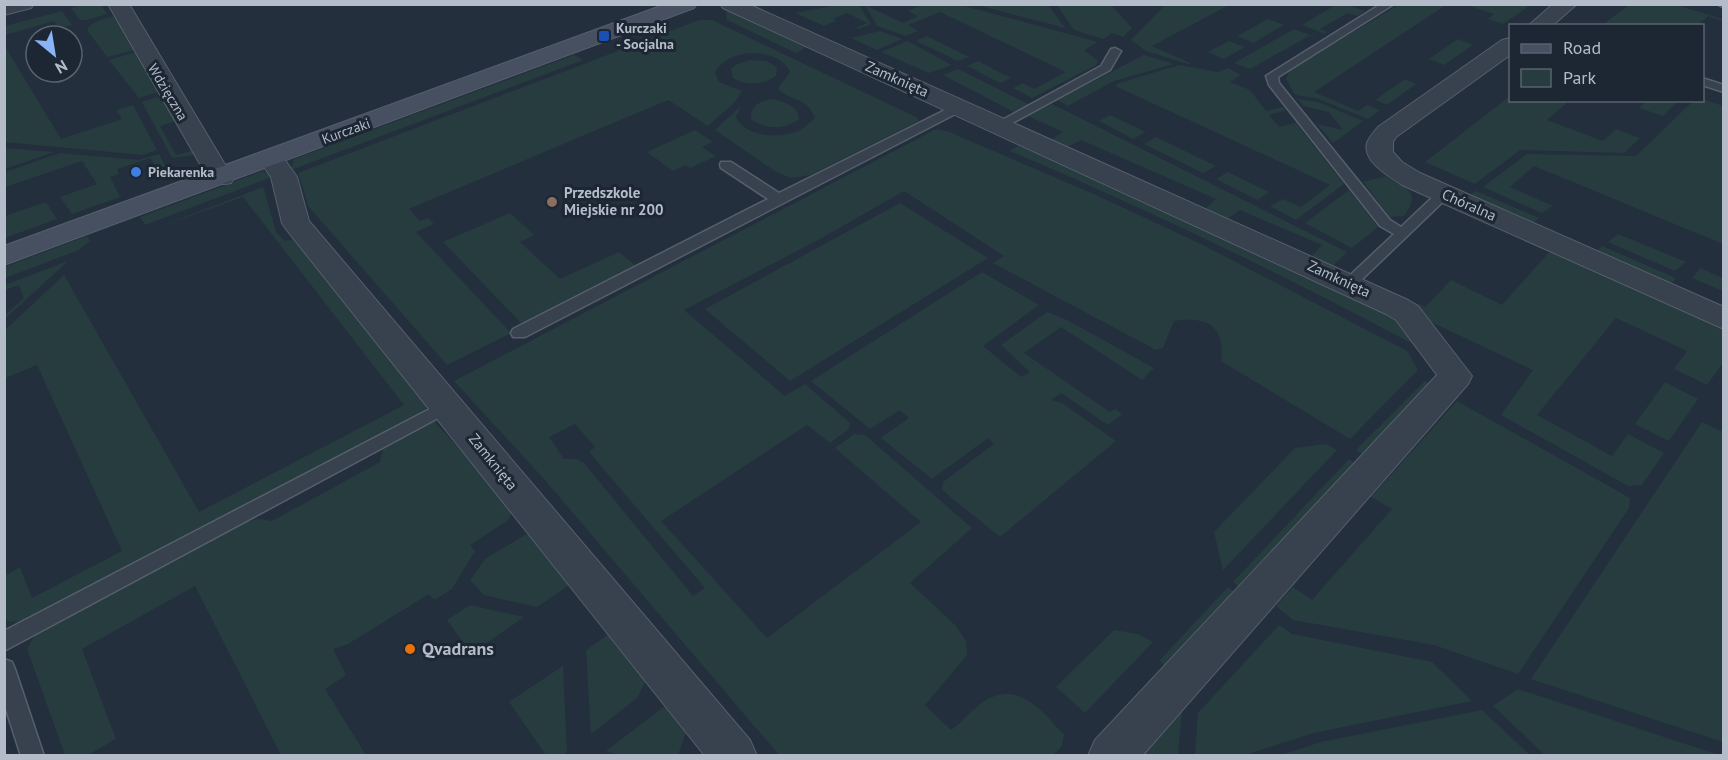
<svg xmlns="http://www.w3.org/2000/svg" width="1728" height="760" font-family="'PT Sans',sans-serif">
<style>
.green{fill:#263c3f;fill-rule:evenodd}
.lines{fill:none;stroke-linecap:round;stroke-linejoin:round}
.lane-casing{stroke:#565f6c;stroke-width:3}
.street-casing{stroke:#565f6c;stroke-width:2}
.secondary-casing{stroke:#565f6c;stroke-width:2}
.lane{fill:#38414e;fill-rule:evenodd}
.street{fill:#38414e;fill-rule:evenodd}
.secondary{fill:#465061;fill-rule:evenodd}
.transit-dot{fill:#1a4fb4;stroke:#1d2633;stroke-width:2}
.shop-dot{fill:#3f7fe0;stroke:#1d2633;stroke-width:2}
.education-dot{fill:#8d6e63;stroke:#1d2633;stroke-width:2}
.food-dot{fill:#e8710a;stroke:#1d2633;stroke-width:2}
.labels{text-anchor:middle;stroke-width:6;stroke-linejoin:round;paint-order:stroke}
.far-poi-label{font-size:14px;font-weight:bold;fill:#b4bcc9;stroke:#1d2633;text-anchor:start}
.far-street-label{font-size:14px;fill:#b4bcc9;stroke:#1d2633}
.street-label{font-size:15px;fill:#b4bcc9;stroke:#1d2633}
.poi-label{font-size:15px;font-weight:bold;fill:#b4bcc9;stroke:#1d2633;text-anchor:start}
.near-poi-label{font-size:18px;font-weight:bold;fill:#b4bcc9;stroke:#1d2633;text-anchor:start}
</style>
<rect width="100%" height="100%" fill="#242f3e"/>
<path class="green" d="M 842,4 L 859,5 L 871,24 L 859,29 L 856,28 L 867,23 L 847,13 L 833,19 L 836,21 L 824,26 L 795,13 Z
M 1337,4 L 1348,5 L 1365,11 L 1357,16 L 1348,13 L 1320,29 L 1327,32 L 1325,34 L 1302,25 Z
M 1400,4 L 1446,5 L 1314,92 L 1358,111 L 1367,105 L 1380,110 L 1368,119 L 1316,98 L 1295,95 L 1286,79 L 1290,70 Z
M 1520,4 L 1528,7 L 1503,24 L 1488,19 L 1494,14 L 1467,5 Z
M 77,5 L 101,5 L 107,14 L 86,20 L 80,20 L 71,8 L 78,6 Z
M 865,5 L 903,23 L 918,16 L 908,11 L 922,5 L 961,5 L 1098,42 L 1084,50 L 1098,61 L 1096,65 L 1032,98 L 1013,88 L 1023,83 L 1034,89 L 1066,72 L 940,12 L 908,25 L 918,31 L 906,36 L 877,26 Z
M 977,5 L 1048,5 L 1065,28 Z
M 1057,5 L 1111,5 L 1132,28 L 1123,37 L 1112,33 L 1103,39 L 1074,30 Z
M 1165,5 L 1166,4 L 1229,5 L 1152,46 L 1190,63 L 1188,64 L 1146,51 L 1131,40 Z
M 1629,5 L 1676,5 L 1723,19 L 1723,21 L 1708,16 L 1698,25 L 1602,25 Z
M 729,9 L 809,46 L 796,53 L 727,20 L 726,12 Z
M 62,11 L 72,25 L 59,28 L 54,21 L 5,35 L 5,26 Z
M 115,16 L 135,50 L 107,57 L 87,30 C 93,20 104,19 115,16 Z
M 1268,19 L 1284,25 L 1253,43 L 1237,36 Z
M 699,20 L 712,20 L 918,118 L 918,121 L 810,175 L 791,178 L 776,172 L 715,130 L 741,106 L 736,117 C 745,138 782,139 800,130 C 805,127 810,122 815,118 C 807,96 789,102 778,88 L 790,72 C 779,46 726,48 715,73 L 719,82 L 742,91 L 735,102 L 708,126 L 668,100 L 409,209 L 420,221 L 428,218 L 434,224 L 416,232 L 511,333 L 447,365 L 309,207 L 298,173 Z
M 1294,29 L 1318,38 L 1309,36 L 1250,69 L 1234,63 Z
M 880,31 L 902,39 L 877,50 L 851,38 Z
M 927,36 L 969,57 L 958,61 L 916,41 Z
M 1458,39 L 1473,45 L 1444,65 L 1429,59 Z
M 907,41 L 952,65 L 929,73 L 881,52 Z
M 1229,41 L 1245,47 L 1224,59 L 1208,52 Z
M 4,45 L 61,139 L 122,119 L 116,110 L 133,105 L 157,150 L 142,155 L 5,142 Z
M 136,52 L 158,92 L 139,98 L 109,60 Z
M 574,55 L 583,60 L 291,170 L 294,159 Z
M 1144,55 L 1174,64 L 1114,81 L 1068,106 L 1057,100 Z
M 750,60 L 766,61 L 777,67 L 776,76 C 763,85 746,86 733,78 L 731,69 L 735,65 Z
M 978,61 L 1011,78 L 1000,83 L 967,66 Z
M 1179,65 L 1218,72 L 1228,68 L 1241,75 L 1230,82 L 1250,90 L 1266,111 L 1283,107 L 1286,110 L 1269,115 L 1279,127 L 1296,123 L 1344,184 L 1296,220 L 1270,206 L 1283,199 L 1301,207 L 1330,185 L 1115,86 L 1119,83 Z
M 958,69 L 1030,105 L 1016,113 L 943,75 Z
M 1405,79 L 1416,84 L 1387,105 L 1375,100 Z
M 161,96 L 176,121 L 160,126 L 176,155 L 192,151 L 195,155 L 172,158 L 142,102 Z
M 1510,96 L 1510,100 L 1569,101 L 1547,120 L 1603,141 L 1616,129 L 1640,138 L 1624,153 L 1520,150 L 1475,184 L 1425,162 Z
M 773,99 C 784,102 799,106 799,119 C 785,130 765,130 751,119 C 750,106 761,100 773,99 Z
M 1298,99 L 1318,102 L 1363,121 L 1333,143 L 1317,124 L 1343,130 L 1329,112 L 1303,106 Z
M 1703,99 L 1723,106 L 1723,244 L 1534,166 L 1510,187 L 1553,206 L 1542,213 L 1483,187 L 1527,154 L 1636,156 L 1693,101 Z
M 1646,101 L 1646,100 L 1678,101 L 1663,116 L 1639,108 Z
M 1052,104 L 1347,252 L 1334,265 L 1324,265 L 1310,258 L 1322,245 L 1240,210 L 1226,220 L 1203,211 L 1216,199 L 1081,140 L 1065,148 L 1050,141 L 1063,132 L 1028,116 Z
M 1110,115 L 1146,132 L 1133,139 L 1099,121 Z
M 936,129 L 947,131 L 1096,195 L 1203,245 L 1407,351 L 1418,370 L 1350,439 L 1221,361 C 1225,325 1207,316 1174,321 L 1163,348 L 1156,350 L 993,263 L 1004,256 L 904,191 L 820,239 L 684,310 L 785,396 L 805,384 L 850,423 L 849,429 L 830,443 L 807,425 L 661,521 L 767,638 L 921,522 L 835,448 L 854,434 L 865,435 L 972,528 L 910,583 L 956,626 L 966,641 L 967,655 L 925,705 L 951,730 C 963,722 971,710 983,702 C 1018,679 1042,711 1064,735 L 1062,746 L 1053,755 L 779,755 L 544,479 L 454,381 ZM 575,424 L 595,447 L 589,452 L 705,588 L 693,596 L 584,463 L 577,459 L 564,459 L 549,437 Z
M 695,130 L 713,142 L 702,147 L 716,156 L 690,168 L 685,165 L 673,171 L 647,152 Z
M 1156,137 L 1216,166 L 1203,173 L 1144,144 Z
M 1022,143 L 1390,311 L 1417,346 C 1284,275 1149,210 1010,151 Z
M 4,148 L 5,148 L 54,152 L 5,169 Z
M 60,153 L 139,160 L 159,154 L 166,167 L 159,170 L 150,158 L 117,169 L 119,174 L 110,177 L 120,197 L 72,214 L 60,197 L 97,184 L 82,161 L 5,187 L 5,172 Z
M 263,171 L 272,177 L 145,225 L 140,217 Z
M 1228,172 L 1269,192 L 1258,200 L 1216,179 Z
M 1386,176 C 1402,189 1424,188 1404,216 L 1390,217 L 1363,182 Z
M 263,187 L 276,232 L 285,241 L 295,239 L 429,404 L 423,412 L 37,617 L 23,622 L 7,621 L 5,616 L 5,576 L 20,567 L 32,598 L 122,551 L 37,365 L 5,378 L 5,330 L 64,275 L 199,512 L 404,405 L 243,197 L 151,230 Z
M 1349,190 L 1378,227 L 1352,248 L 1305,223 Z
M 1476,191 L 1539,218 L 1533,223 L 1469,196 Z
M 46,202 L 57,219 L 5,238 L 5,216 Z
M 900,203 L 988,258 L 790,381 L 705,309 Z
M 510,213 L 534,235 L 520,242 L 560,279 L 619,252 L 639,268 L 522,324 L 443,242 Z
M 1618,234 L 1686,262 L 1675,271 L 1608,242 Z
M 87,236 L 90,241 L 79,250 L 5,278 L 5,267 Z
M 1602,246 L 1676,278 L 1671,284 L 1597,251 Z
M 1551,250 L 1723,327 L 1723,363 L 1707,385 L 1674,369 L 1687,351 L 1616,318 L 1537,415 L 1612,456 L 1628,434 L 1664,453 L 1642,485 L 1628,486 L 1501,415 L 1533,370 L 1431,322 L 1427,323 L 1404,298 L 1425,307 L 1451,280 L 1502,305 Z
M 68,261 L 5,319 L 5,315 L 24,298 L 19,285 L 5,290 L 5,285 Z
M 1700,268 L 1723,278 L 1723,291 L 1692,278 Z
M 982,272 L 1039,305 L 983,346 L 1021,377 L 1030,372 L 1001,345 L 1047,312 L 1067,320 L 1154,368 L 1142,380 L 1061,327 L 1024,353 L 1110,412 L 1115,409 L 1122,414 L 1108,425 L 1061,393 L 1051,400 L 1062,403 L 1116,441 L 1000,537 L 942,490 L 943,482 L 994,444 L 988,438 L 932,479 L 881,438 L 909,418 L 900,410 L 870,429 L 811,381 Z
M 1425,381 L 1436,388 L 1365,456 L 1356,450 Z
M 1665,382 L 1698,399 L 1669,441 L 1635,424 Z
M 1457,401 L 1630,498 L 1629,508 L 1518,674 L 1434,645 L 1293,620 L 1276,606 L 1293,587 L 1312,600 L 1392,509 L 1371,497 Z
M 434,421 L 514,510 L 507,521 L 470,545 L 475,551 L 452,589 L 434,600 L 429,594 L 348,644 L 333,649 L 346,675 L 325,689 L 366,755 L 281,755 L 195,586 L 82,649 L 116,739 L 88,755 L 65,755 L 27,649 L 35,635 L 243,523 L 258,519 L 272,521 L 380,462 L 383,448 Z
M 1702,422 L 1723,432 L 1723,742 L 1531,679 Z
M 1326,444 L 1337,450 L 1223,570 L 1214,532 L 1295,448 Z
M 1349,459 L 1358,465 L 1241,588 L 1233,582 Z
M 525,535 L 535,535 L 572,583 L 537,607 L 484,595 L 470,580 L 485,559 Z
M 1228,587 L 1237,594 L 1168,668 L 1159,661 Z
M 470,605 L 524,617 L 471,654 L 447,620 Z
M 1279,625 L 1292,634 L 1432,662 L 1472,701 L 1313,733 L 1245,755 L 1195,755 L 1198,713 Z
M 1114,630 L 1137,634 L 1153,642 L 1085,713 L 1056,687 Z
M 612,632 L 648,677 L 637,698 L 591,734 L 586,650 Z
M 563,666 L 567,752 L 562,755 L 546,755 L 509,702 Z
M 1518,689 L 1719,755 L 1545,755 L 1493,706 Z
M 670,702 L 689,724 L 678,755 L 619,755 L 606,751 Z
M 1182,708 L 1178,755 L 1141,756 Z
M 1482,710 L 1530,755 L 1281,755 L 1321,742 Z"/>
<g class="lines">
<g class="lane-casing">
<path id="lane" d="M 1381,4 L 1394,4 L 1278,77 L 1279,83 L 1390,220 L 1401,227 L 1439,191 L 1444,190 L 1451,194 L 1354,287 L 1349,289 L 1342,284 L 1344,281 L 1394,234 L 1380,226 L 1269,85 L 1266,76 Z
M 1717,4 L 1724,4 L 1724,8 Z
M 1115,48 L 1121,51 L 1110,70 L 1003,128 L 999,129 L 993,125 L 1101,66 L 1111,49 Z
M 1702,78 L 1724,85 L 1724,92 L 1702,85 Z
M 959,103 L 965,107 L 963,110 L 525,337 L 513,337 L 511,333 L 513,329 L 768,199 L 721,168 L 720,165 L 721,162 L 731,162 L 779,193 Z
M 447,400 L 453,402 L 455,406 L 453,410 L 4,651 L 4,631 Z
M 4,659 L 12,662 L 15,669 L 44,756 L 21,756 L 4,703 Z"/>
</g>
<g class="street-casing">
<path id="street" d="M 4,4 L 34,4 L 31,8 L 4,15 Z
M 108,4 L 129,4 L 224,163 L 235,177 L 231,183 C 217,186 213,182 204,171 Z
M 720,4 L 748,4 L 1408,300 L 1418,306 L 1472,376 L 1468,384 L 1142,756 L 1088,756 L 1095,740 L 1437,375 L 1396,320 L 1386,314 L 723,8 Z
M 1553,4 L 1577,4 L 1552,26 L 1528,26 Z
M 1510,38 L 1510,55 L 1396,137 L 1393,142 L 1393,152 L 1402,162 L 1420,173 L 1724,307 L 1724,329 L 1402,185 C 1389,176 1362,161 1367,143 C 1369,137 1375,131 1378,127 L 1502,40 Z
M 271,150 L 280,153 L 297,177 L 309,221 L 750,740 L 757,756 L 705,756 L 286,229 L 282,223 L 271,177 L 258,158 L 262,153 Z"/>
</g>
<g class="secondary-casing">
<path id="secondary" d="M 666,4 L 697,4 L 694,8 L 4,265 L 4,246 Z"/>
</g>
<use href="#lane" class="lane"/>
<use href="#street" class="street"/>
<use href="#secondary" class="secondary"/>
</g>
<rect class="transit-dot" x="598" y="30" width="12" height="12" rx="3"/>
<circle class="shop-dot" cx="136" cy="172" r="6"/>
<circle class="education-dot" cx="552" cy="202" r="6"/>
<circle class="food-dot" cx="410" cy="649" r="6"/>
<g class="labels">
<g class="far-poi-label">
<text x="616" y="33">Kurczaki<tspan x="616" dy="16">- Socjalna</tspan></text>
<text x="148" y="177">Piekarenka</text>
</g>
<g class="far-street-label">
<text transform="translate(168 92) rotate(59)" y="5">Wdzięczna</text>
<text transform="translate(346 131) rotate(-20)" y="5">Kurczaki</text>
</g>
<g class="street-label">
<text transform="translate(897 79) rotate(24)" y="5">Zamknięta</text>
<text transform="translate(1469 205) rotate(24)" y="5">Chóralna</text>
<text transform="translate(1339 279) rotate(25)" y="5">Zamknięta</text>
<text transform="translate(493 462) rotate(51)" y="5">Zamknięta</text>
</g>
<g class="poi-label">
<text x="564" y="198">Przedszkole<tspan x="564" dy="17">Miejskie nr 200</tspan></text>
</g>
<g class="near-poi-label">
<text x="422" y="655">Qvadrans</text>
</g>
</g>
<rect width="1728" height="760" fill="none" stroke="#b4bcc9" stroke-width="12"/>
<rect x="1509" y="24" width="195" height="78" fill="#1d2633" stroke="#59626f" stroke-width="1.5"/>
<rect x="1521" y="44" width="30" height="9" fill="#465061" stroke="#59626f" stroke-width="1.5"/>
<text x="1563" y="54" font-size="18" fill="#b4bcc9">Road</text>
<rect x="1521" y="69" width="30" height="18" fill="#263c3f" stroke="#59626f" stroke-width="1.5"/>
<text x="1563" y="84" font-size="18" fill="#b4bcc9">Park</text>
<g transform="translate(54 54) rotate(150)"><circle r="28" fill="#1d2633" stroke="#59626f" stroke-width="1.5"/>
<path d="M0-4.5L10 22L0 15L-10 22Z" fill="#8ab4f8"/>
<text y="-9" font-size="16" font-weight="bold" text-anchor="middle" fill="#b4bcc9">N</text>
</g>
</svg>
